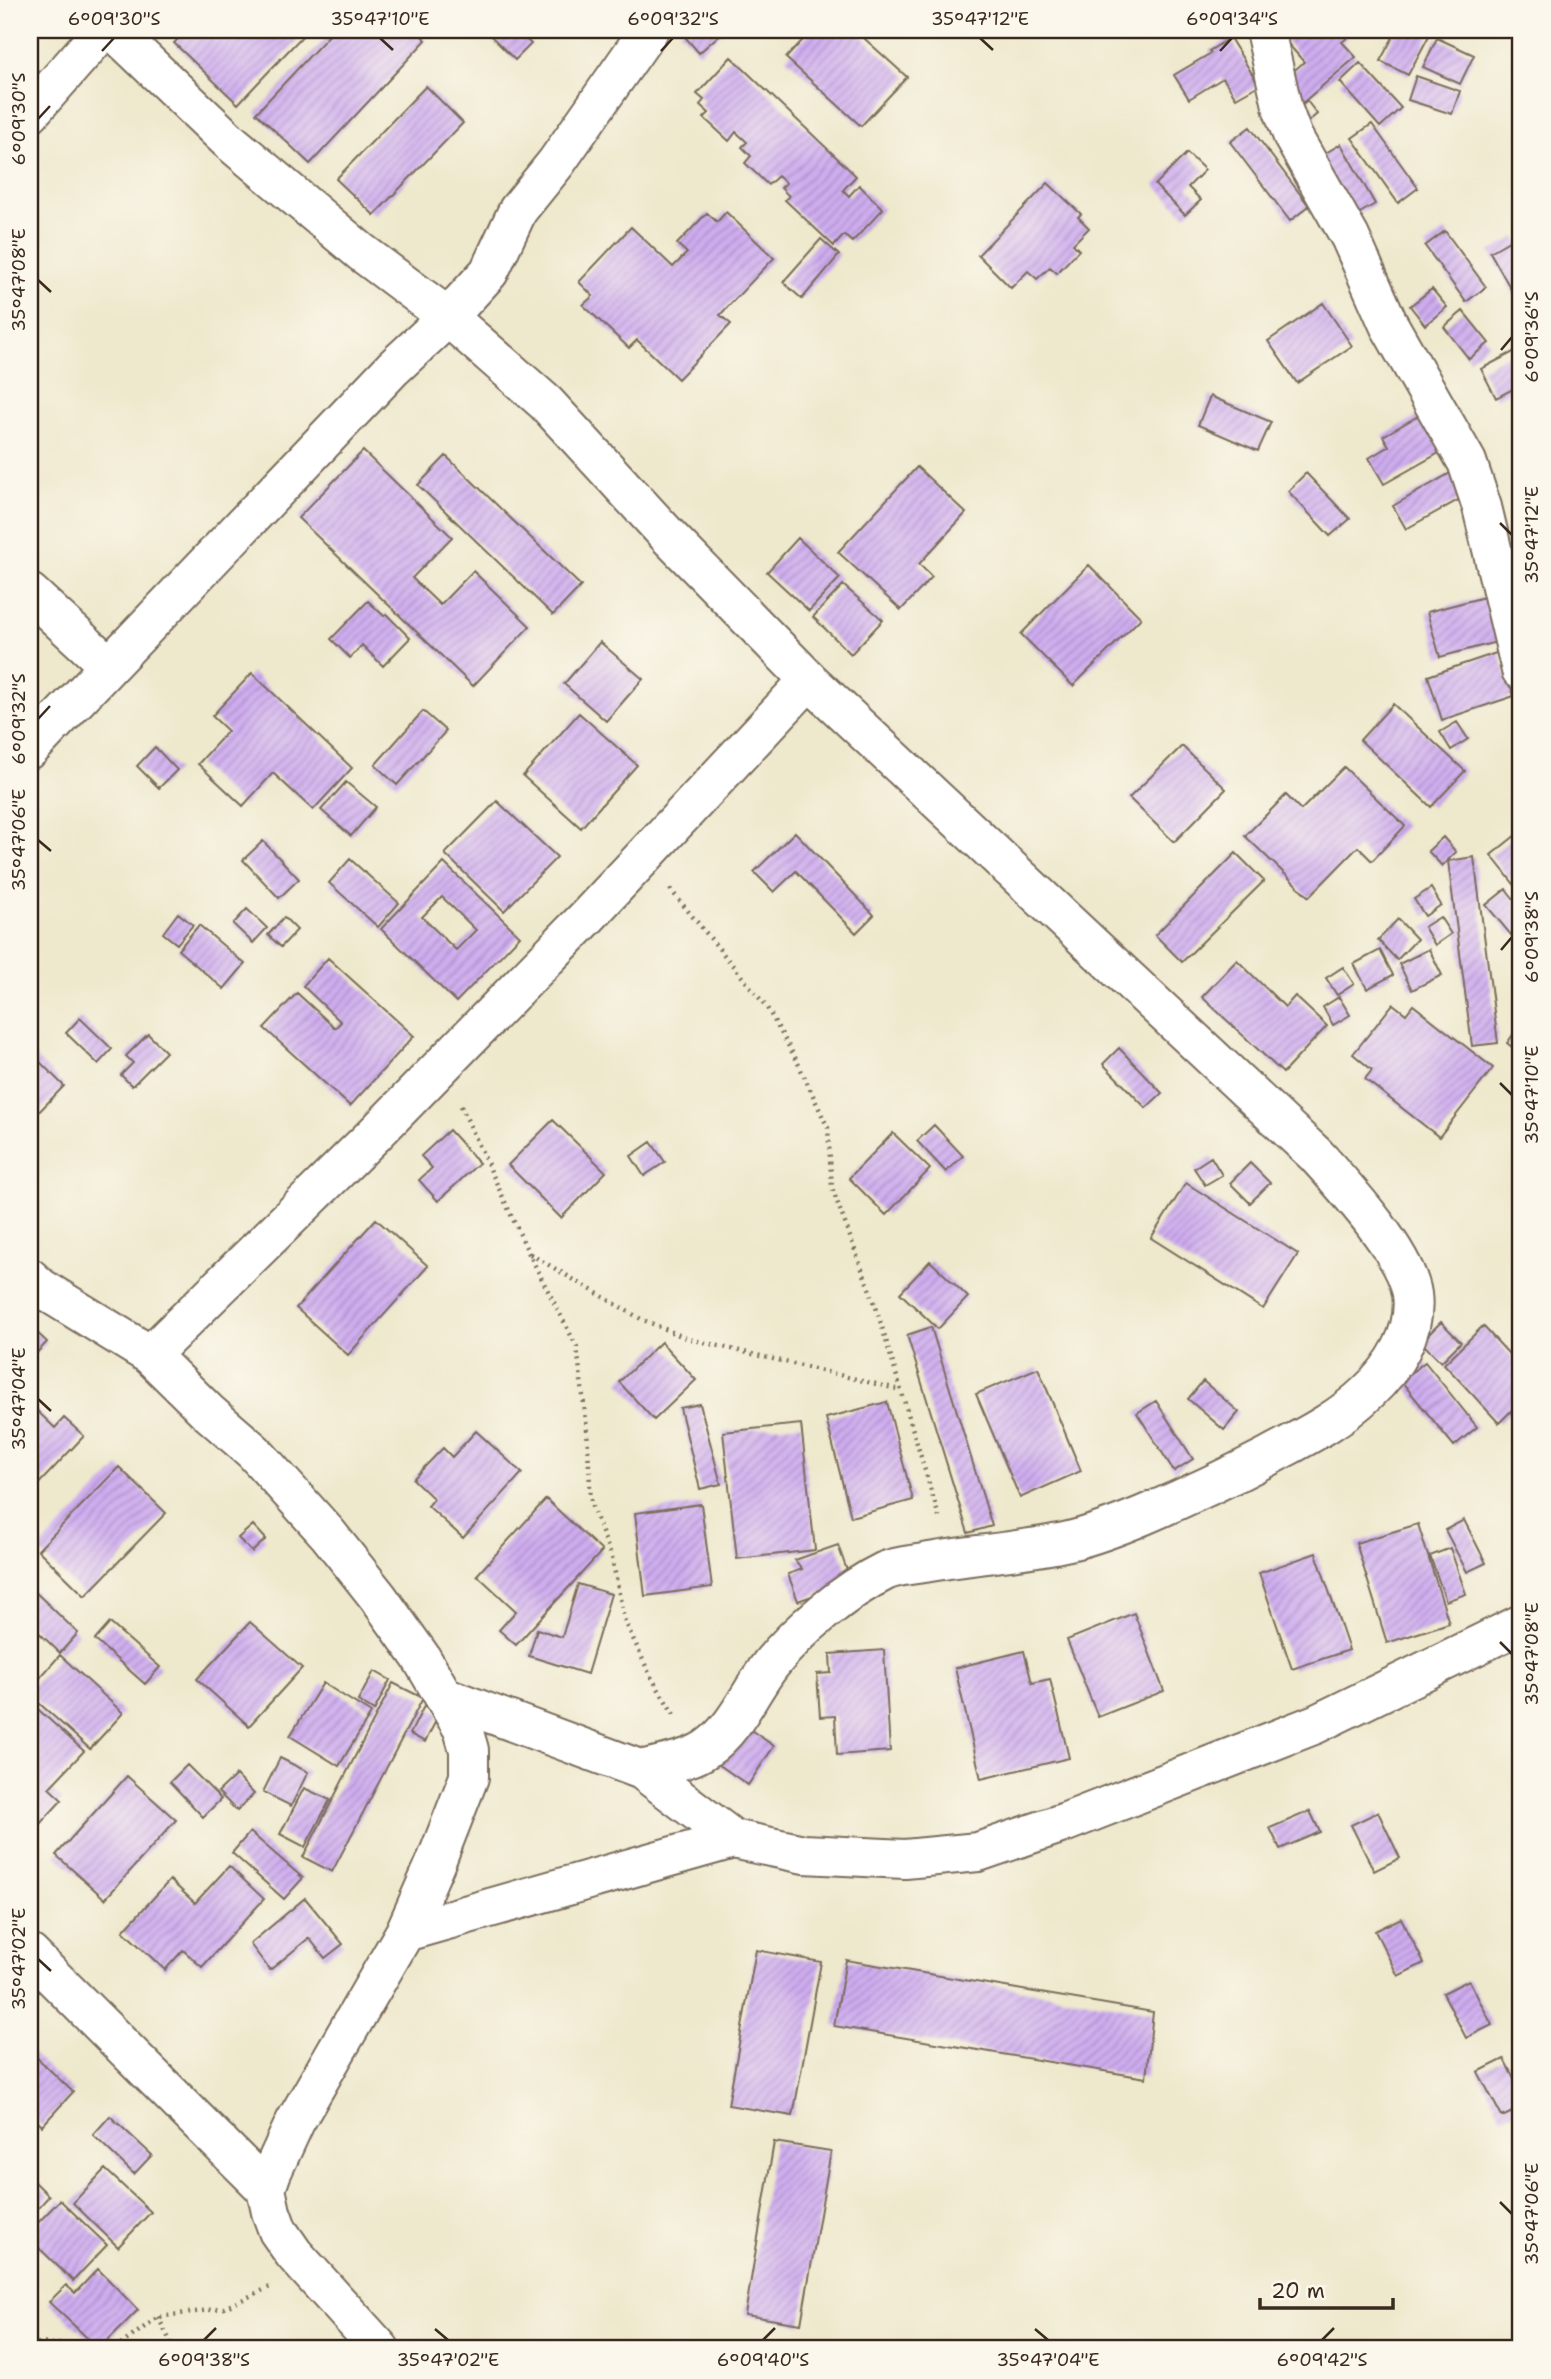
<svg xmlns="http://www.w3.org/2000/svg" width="1551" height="2379" font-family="'Shantell Sans',sans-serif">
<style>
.building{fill:url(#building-hatch);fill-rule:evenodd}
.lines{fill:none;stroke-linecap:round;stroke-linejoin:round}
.minor-casing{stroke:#7a6c5b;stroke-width:42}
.path{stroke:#7a6c5b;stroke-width:4.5;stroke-dasharray:2 5;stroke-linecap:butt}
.minor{stroke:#fff;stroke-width:38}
.ticks{fill:none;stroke:#3b2a1e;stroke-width:2.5}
.neatline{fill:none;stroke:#3b2a1e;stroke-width:2.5}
.ticks-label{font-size:18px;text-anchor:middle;fill:#3b2a1e}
</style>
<defs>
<pattern id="building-hatch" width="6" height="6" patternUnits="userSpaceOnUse" patternTransform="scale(1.75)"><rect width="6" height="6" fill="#cfadf0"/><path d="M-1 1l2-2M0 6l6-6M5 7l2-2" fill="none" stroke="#a98dc2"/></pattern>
</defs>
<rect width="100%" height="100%" fill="#fbf7ec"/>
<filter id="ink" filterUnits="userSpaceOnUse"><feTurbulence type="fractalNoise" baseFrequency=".0143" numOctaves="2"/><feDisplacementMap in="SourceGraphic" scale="14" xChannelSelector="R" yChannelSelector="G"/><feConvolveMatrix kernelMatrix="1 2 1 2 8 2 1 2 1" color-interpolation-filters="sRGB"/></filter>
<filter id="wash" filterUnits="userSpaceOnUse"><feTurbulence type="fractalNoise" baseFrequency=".00686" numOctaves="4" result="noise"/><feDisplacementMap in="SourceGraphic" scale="28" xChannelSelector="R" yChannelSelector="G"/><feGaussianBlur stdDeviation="1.57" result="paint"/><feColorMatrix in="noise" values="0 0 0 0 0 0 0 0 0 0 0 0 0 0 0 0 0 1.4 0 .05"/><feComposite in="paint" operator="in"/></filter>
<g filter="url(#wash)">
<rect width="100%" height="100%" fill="#eee8cc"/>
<g id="blocks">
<path class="building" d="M 187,30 L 308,30 L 238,104 L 174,43 Z
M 334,30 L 416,30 L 426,40 L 310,164 L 256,113 Z
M 485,30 L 517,30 L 531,44 L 515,60 Z
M 679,30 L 725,30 L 699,53 Z
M 812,30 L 855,30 L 907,77 L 861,126 L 786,58 Z
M 1276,30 L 1339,30 L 1347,38 L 1342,42 L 1356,57 L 1300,105 L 1281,82 L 1304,62 Z
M 1397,30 L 1428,30 L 1431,32 L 1408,75 L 1380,61 Z
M 1230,38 L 1259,85 L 1236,98 L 1223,78 L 1189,99 L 1174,75 L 1211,53 L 1209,51 Z
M 1437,38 L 1474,55 L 1460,84 L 1423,67 Z
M 731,57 L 856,176 L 843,190 L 849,196 L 859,185 L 883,209 L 852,242 L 844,235 L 834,246 L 785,200 L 789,196 L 781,188 L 786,183 L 778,176 L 768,185 L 745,163 L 751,156 L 742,147 L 747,142 L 736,132 L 729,141 L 704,118 L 709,113 L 700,105 L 704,100 L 697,94 Z
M 1360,63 L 1401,108 L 1380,127 L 1340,82 Z
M 1416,76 L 1460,91 L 1452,114 L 1408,100 Z
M 426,86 L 463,123 L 374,215 L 336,179 Z
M 1307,101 L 1317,114 L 1303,126 L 1292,114 Z
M 1372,124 L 1418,188 L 1398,203 L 1352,138 Z
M 1250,127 L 1309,206 L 1290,221 L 1230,142 Z
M 1341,144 L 1375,204 L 1353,217 L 1319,157 Z
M 1187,153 L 1205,170 L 1188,187 L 1201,200 L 1185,215 L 1155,185 Z
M 1048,183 L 1081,214 L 1078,217 L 1089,228 L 1073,244 L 1079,250 L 1057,273 L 1050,267 L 1037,279 L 1028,271 L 1011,288 L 978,255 Z
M 726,212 L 774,258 L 720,315 L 731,324 L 678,379 L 637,340 L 629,348 L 583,305 L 593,296 L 579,282 L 631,227 L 673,267 L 687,253 L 677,244 L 707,213 L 717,222 Z
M 1445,231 L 1486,287 L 1466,302 L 1425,246 Z
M 1516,237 L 1521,245 L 1521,307 L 1490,252 Z
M 821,239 L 839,255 L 802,299 L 783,282 Z
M 1432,289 L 1447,307 L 1425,325 L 1410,306 Z
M 1323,303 L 1352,346 L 1297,383 L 1268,341 Z
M 1463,311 L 1489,343 L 1469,359 L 1444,327 Z
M 1521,348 L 1521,385 L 1496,398 L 1481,369 Z
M 1210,396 L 1271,422 L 1258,451 L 1198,425 Z
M 1425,412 L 1446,449 L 1384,484 L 1369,458 L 1389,446 L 1383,436 Z
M 363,451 L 452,537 L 412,578 L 440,605 L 473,571 L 530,626 L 473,686 L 298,518 Z
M 446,456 L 581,586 L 553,615 L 418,485 Z
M 917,467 L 966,513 L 919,564 L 932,577 L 901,610 L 838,552 Z
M 1454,471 L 1467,495 L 1406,529 L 1393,506 Z
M 1306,473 L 1350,519 L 1330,536 L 1288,491 Z
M 798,538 L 840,578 L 809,611 L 767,572 Z
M 1089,565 L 1141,618 L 1073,686 L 1021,634 Z
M 843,585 L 883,620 L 851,654 L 813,617 Z
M 1488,596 L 1500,641 L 1440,657 L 1427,612 Z
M 368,601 L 384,616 L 386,614 L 410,638 L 383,666 L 362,645 L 350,658 L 331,639 Z
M 600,642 L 643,679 L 606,721 L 564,684 Z
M 1499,652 L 1514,696 L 1442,720 L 1428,676 Z
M 252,673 L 352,768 L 313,810 L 273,773 L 243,806 L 198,764 L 228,731 L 212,716 Z
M 1393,704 L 1465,771 L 1431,807 L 1360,740 Z
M 423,711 L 446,731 L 397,785 L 375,765 Z
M 579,713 L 637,765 L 581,828 L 523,776 Z
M 1457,722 L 1468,739 L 1451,750 L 1440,732 Z
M 1182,746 L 1226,789 L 1174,842 L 1129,798 Z
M 155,747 L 177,770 L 159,788 L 137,766 Z
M 1344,767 L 1405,826 L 1372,861 L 1358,847 L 1309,897 L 1245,836 L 1286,795 L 1301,810 Z
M 346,782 L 376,807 L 351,836 L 321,810 Z
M 497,801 L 557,857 L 504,911 L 445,854 Z
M 1521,831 L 1521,893 L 1491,855 Z
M 795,832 L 874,915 L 856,933 L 796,871 L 774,892 L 754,872 Z
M 1443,837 L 1456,852 L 1442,866 L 1428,851 Z
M 263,841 L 299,879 L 279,898 L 243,860 Z
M 1236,853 L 1264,881 L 1182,962 L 1155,935 Z
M 1474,857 L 1498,1043 L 1472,1046 L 1448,861 Z
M 350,859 L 399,903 L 378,927 L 329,883 Z
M 444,863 L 520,936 L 456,1002 L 381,929 ZM 442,897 L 476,930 L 456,950 L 422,917 Z
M 1431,888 L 1441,905 L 1425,916 L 1414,899 Z
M 1506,889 L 1521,908 L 1521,926 L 1511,935 L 1486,905 Z
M 247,909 L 267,928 L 253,943 L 233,924 Z
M 178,913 L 193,925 L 177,944 L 163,933 Z
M 284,917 L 297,930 L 281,947 L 268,935 Z
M 1440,917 L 1451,934 L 1435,945 L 1424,927 Z
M 1398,919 L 1417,939 L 1397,960 L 1378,940 Z
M 199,925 L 245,964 L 224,989 L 178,950 Z
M 1429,949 L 1442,975 L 1412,990 L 1399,964 Z
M 1380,950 L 1393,975 L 1367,989 L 1354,964 Z
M 328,958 L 414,1036 L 350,1106 L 264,1028 L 297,993 L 335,1028 L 341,1022 L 303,986 Z
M 1237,960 L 1285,1007 L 1295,996 L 1327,1026 L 1283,1073 L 1202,997 Z
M 1343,967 L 1354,984 L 1337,995 L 1326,978 Z
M 1339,997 L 1350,1015 L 1333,1025 L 1323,1007 Z
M 1393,1004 L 1406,1014 L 1413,1005 L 1493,1068 L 1439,1137 L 1365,1079 L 1372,1070 L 1353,1054 Z
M 80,1018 L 112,1049 L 98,1064 L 66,1033 Z
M 1521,1024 L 1521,1054 L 1507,1043 Z
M 148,1034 L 166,1052 L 132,1086 L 121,1075 L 133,1063 L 126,1056 Z
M 1119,1048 L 1162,1093 L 1146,1108 L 1103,1064 Z
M 30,1052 L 64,1086 L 30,1121 Z
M 553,1120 L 606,1172 L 561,1218 L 508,1165 Z
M 934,1125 L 963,1156 L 946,1172 L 917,1141 Z
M 449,1130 L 479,1163 L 438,1201 L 419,1180 L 432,1168 L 421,1156 Z
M 893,1133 L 930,1169 L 886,1215 L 849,1178 Z
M 651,1142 L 665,1162 L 644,1176 L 631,1156 Z
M 1211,1157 L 1222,1175 L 1205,1185 L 1194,1168 Z
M 1250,1163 L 1270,1183 L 1250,1203 L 1230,1183 Z
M 1186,1183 L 1298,1254 L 1263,1309 L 1151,1238 Z
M 376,1219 L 428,1266 L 348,1355 L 296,1308 Z
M 930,1261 L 968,1297 L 938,1329 L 900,1293 Z
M 1441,1322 L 1461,1342 L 1441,1362 L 1421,1342 Z
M 30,1326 L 47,1342 L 30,1360 Z
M 1483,1326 L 1521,1367 L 1521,1401 L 1499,1423 L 1444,1364 Z
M 931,1327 L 992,1526 L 968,1533 L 907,1335 Z
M 661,1342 L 696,1380 L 654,1420 L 619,1382 Z
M 1425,1362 L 1477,1427 L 1454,1446 L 1401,1381 Z
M 1038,1368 L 1081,1471 L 1020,1498 L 976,1394 Z
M 1203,1381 L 1239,1412 L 1224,1430 L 1188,1399 Z
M 1156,1401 L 1193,1459 L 1174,1471 L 1137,1413 Z
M 887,1402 L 913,1500 L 851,1517 L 826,1418 Z
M 30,1404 L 55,1428 L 64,1418 L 84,1436 L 30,1493 Z
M 700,1404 L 721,1484 L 700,1489 L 680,1408 Z
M 801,1424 L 815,1550 L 737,1559 L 723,1432 Z
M 476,1431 L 522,1473 L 463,1538 L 428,1506 L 434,1499 L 413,1479 L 443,1448 L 452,1457 Z
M 119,1467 L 166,1513 L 85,1596 L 38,1550 Z
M 546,1499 L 602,1551 L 516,1645 L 499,1630 L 516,1611 L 477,1575 Z
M 701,1504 L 712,1587 L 645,1596 L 635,1513 Z
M 1464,1520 L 1486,1563 L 1467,1572 L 1445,1530 Z
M 1418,1524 L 1449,1623 L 1387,1643 L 1356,1543 Z
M 253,1525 L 266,1539 L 252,1552 L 238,1538 Z
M 838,1545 L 851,1582 L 798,1601 L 788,1574 L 802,1569 L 795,1560 Z
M 1450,1548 L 1466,1594 L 1446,1601 L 1430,1556 Z
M 1316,1553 L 1349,1650 L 1292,1669 L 1259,1573 Z
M 578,1584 L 611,1594 L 587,1674 L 529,1656 L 537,1629 L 562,1637 Z
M 30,1587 L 78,1633 L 60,1653 L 30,1624 Z
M 1134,1613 L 1164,1691 L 1098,1717 L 1067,1640 Z
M 250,1622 L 302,1668 L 249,1726 L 197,1679 Z
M 110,1623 L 160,1667 L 145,1684 L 95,1640 Z
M 884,1650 L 890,1751 L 837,1755 L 835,1716 L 820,1717 L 817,1674 L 831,1673 L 830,1654 Z
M 1024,1651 L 1032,1683 L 1050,1679 L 1069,1758 L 981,1779 L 955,1668 Z
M 60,1655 L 123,1713 L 90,1749 L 30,1695 L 30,1689 Z
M 374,1671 L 390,1680 L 374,1711 L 358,1701 Z
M 323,1683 L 371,1713 L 339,1766 L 290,1736 Z
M 393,1683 L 423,1698 L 332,1872 L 303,1857 Z
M 30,1702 L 84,1751 L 49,1788 L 62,1800 L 36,1828 L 30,1822 Z
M 424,1706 L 440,1713 L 425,1742 L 410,1734 Z
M 745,1726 L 774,1746 L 748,1785 L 718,1764 Z
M 280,1758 L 308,1772 L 291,1806 L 263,1792 Z
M 187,1765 L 221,1799 L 203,1817 L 170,1782 Z
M 236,1775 L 254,1794 L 237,1811 L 218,1792 Z
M 127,1776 L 176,1820 L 105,1899 L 56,1855 Z
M 304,1788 L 330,1800 L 305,1847 L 280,1834 Z
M 1310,1811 L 1320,1832 L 1280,1849 L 1270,1828 Z
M 1378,1812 L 1400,1858 L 1374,1871 L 1351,1825 Z
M 250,1832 L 303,1878 L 284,1899 L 232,1853 Z
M 229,1866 L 264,1899 L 202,1967 L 183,1950 L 165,1970 L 123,1931 L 170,1880 L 195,1903 Z
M 305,1898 L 343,1944 L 325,1958 L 309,1938 L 270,1970 L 250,1944 Z
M 1401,1918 L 1424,1963 L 1398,1976 L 1375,1931 Z
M 756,1950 L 821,1962 L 793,2116 L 728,2105 Z
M 846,1960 L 1153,2012 L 1146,2078 L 834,2026 Z
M 1469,1980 L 1492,2025 L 1466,2038 L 1443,1993 Z
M 30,2051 L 73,2092 L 42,2126 L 30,2114 Z
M 1504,2059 L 1521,2093 L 1521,2108 L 1502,2117 L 1478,2072 Z
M 110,2116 L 152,2155 L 134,2174 L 93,2135 Z
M 774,2142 L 831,2151 L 801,2324 L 745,2315 Z
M 105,2169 L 151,2212 L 118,2247 L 73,2203 Z
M 30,2177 L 49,2196 L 30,2217 Z
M 60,2200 L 107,2245 L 73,2281 L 30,2239 L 30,2231 Z
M 98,2269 L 138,2310 L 99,2349 L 49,2302 L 66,2285 L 75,2293 Z"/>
</g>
</g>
<g filter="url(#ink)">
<use href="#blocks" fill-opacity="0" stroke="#7a6c5b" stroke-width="2"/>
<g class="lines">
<g class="minor-casing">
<path id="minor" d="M 1265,30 L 1283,110 L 1293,137 L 1350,237 L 1389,325 L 1467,462 L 1482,507 L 1521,670
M 30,113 L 103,30
M 30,593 L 109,666
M 30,749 L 393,368 L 448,317 L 361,252 L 228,140 L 113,30
M 30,1278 L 41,1288 L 150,1355 L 208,1412 L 254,1452 L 328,1534 L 378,1597 L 420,1656 L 463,1729 L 469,1750 L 469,1777 L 435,1864 L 405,1932 L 295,2122 L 272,2172 L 266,2189 L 271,2212 L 278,2231 L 294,2254 L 380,2349
M 150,1355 L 374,1135 L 587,917 L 809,680
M 446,1697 L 642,1770 L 733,1839 L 804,1854 L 905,1859 L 978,1852 L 1066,1822 L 1316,1724 L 1521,1624
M 642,1770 C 662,1764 689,1761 706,1749 C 736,1729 750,1691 771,1664 C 798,1630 846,1590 885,1571 C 896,1566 911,1565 924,1563 C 972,1554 1021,1552 1069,1541 C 1095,1535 1120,1525 1144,1515 C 1186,1497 1227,1478 1267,1457 C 1302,1438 1338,1421 1367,1393 C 1394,1368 1417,1332 1412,1294 C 1406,1253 1344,1186 1316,1155 L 809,680 L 670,538 L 546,403 L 448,317 L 489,272 L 518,210 L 556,163 L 649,30
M 405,1932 L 733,1839
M 30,1954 L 266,2189"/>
</g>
<path class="path" d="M 670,889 L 766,1006 L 797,1061 L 828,1128 L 832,1188 L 876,1307 L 939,1517
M 461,1106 L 529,1254 L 577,1347 L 587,1429 L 591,1504 L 612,1558 L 624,1619 L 650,1675 L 676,1718
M 530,1254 L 641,1319 L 686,1338 L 901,1390
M 158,2317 L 174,2349
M 30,2343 L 58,2344 L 75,2349
M 115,2349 L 158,2317 L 224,2308 L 270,2287"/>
<use href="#minor" class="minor"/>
</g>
</g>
<path class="ticks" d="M 380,38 L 393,50M 980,38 L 993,50M 102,51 L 114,38M 661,51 L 673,38M 1220,51 L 1232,38M 38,119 L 50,106M 38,280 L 51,292M 1501,350 L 1512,337M 1500,523 L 1512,535M 38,719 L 50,706M 38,840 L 51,851M 1501,950 L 1512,937M 1500,1083 L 1512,1095M 38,1399 L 51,1411M 1500,1642 L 1512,1654M 38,1959 L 51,1971M 1500,2202 L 1512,2214M 435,2329 L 448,2340M 1035,2329 L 1048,2340M 204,2340 L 216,2328M 763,2340 L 775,2328M 1322,2340 L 1334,2328"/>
<rect width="1551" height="2379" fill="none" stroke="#fbf7ec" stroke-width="77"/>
<path d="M1260 2298v10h133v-10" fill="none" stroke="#3b2a1e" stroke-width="3.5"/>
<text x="1271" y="2298" font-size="21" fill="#3b2a1e" stroke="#fbf7ec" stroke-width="5" paint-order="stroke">20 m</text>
<rect x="38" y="38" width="1474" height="2302" class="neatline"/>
<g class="ticks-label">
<text x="114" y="25">6°09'30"S</text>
<text x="380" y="25">35°47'10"E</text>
<text x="673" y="25">6°09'32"S</text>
<text x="980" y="25">35°47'12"E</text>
<text x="1232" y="25">6°09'34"S</text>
<text transform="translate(19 119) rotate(-90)" y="6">6°09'30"S</text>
<text transform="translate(19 280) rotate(-90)" y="6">35°47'08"E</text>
<text transform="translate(1532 337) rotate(-90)" y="6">6°09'36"S</text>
<text transform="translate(1532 535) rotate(-90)" y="6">35°47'12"E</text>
<text transform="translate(19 719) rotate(-90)" y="6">6°09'32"S</text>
<text transform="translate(19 840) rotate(-90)" y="6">35°47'06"E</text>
<text transform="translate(1532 937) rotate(-90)" y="6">6°09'38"S</text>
<text transform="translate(1532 1095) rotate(-90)" y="6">35°47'10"E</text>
<text transform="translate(19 1399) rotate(-90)" y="6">35°47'04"E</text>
<text transform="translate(1532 1654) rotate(-90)" y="6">35°47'08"E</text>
<text transform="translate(19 1959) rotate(-90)" y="6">35°47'02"E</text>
<text transform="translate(1532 2214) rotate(-90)" y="6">35°47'06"E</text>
<text x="204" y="2366">6°09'38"S</text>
<text x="448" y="2366">35°47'02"E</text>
<text x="763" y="2366">6°09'40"S</text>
<text x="1048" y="2366">35°47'04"E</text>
<text x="1322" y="2366">6°09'42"S</text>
</g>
</svg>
